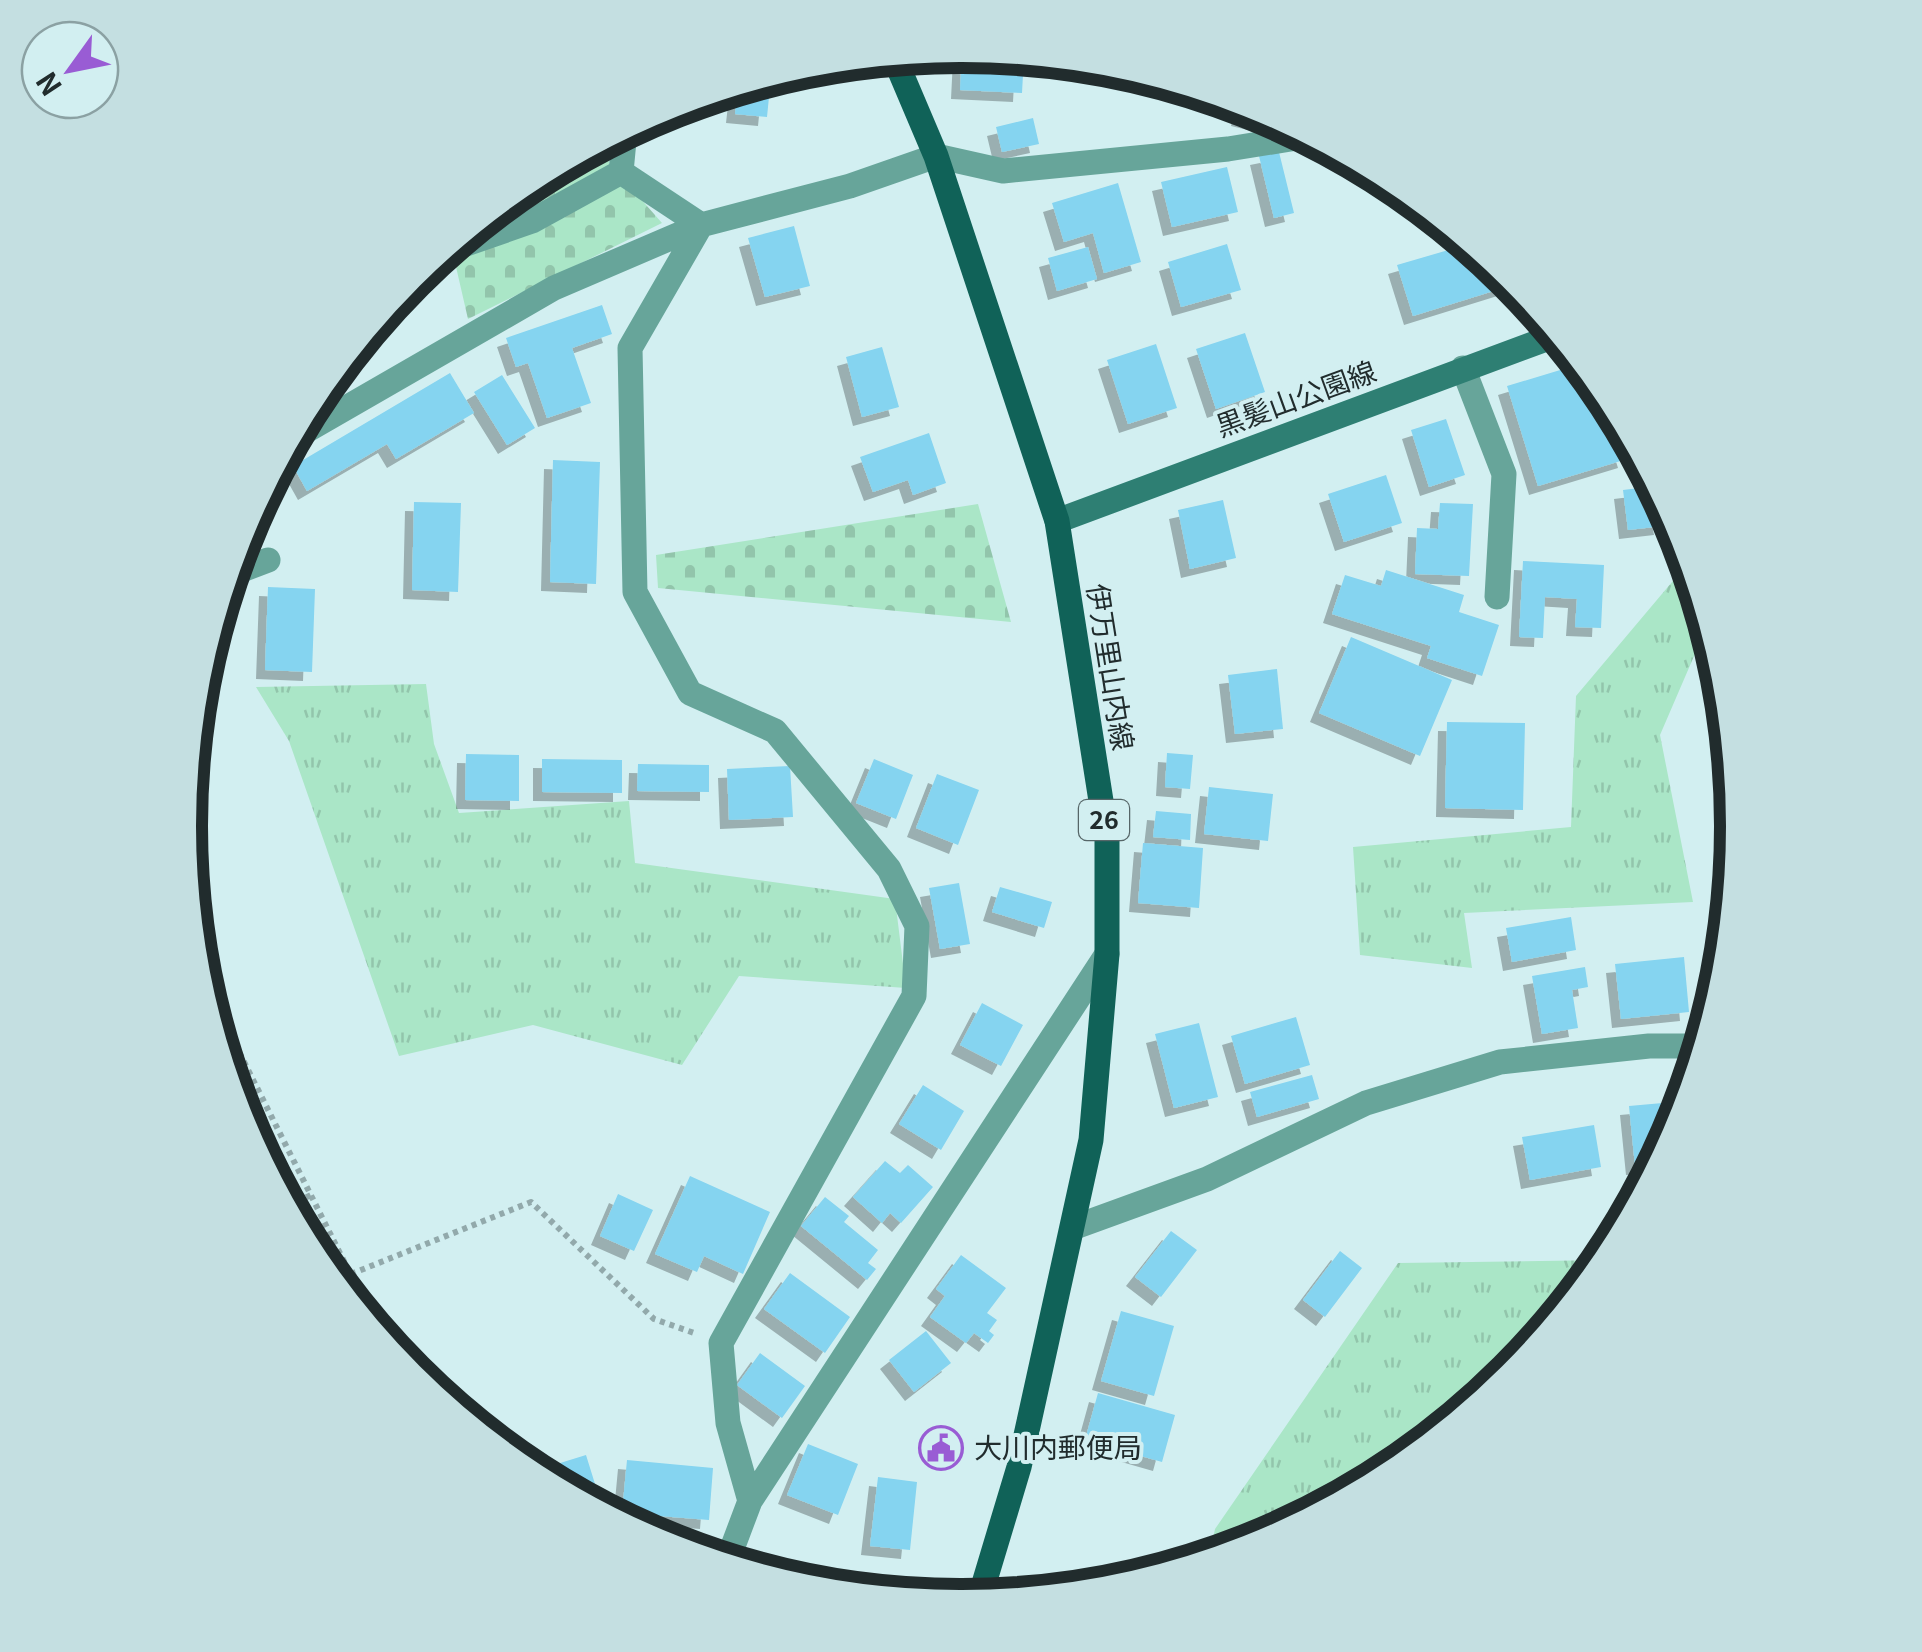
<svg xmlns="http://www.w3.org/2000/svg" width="1922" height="1652" font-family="Georgia,'Noto Sans JP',serif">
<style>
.grass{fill:url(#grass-tufts)}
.cemetery{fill:url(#cemetery-stones)}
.building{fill:#85d4f0;filter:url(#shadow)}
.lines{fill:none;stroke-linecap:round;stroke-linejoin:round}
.path{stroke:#92a9ab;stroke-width:6;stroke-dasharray:5 5;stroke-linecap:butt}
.minor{stroke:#67a59a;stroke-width:25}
.secondary{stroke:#2e7f73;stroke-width:25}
.primary{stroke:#106258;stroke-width:25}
.labels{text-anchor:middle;stroke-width:8;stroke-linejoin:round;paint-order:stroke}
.shield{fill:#d2eff1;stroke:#566668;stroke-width:2.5}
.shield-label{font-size:25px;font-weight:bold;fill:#212c2d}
.street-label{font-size:28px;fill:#212c2d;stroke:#d2eff1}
.poi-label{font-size:28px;fill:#212c2d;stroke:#d2eff1;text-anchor:start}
.rim{fill:none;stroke:#212c2d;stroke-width:12}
</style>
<defs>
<pattern id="grass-tufts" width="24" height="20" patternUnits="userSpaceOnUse" patternTransform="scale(2.5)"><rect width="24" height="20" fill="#aae6c7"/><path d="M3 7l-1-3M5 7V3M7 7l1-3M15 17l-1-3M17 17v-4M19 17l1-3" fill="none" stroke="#92c5ab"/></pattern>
<pattern id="cemetery-stones" width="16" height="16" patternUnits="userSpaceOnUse" patternTransform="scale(2.5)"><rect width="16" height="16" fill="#aae6c7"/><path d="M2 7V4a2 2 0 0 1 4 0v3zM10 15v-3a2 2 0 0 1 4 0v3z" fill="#92c5ab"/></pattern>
<filter id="shadow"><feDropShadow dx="-9" dy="9" stdDeviation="0" flood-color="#0004"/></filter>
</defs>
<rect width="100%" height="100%" fill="#d2eff1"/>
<path class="grass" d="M 1688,563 L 1707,626 L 1660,735 L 1693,902 L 1464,913 L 1472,968 L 1360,955 L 1353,847 L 1571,827 L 1576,696 Z
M 426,684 L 434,744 L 459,813 L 629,801 L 635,863 L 895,899 L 906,988 L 739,976 L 682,1065 L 533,1025 L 399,1056 L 289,741 L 256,687 Z
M 1604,1260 L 1509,1375 L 1392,1472 L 1257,1543 L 1209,1558 L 1215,1529 L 1398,1263 Z"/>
<path class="cemetery" d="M 613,136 L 609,163 L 662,223 L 468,319 L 451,245 L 530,180 Z
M 978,504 L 1011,622 L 658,588 L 656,555 Z"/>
<path class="building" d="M 962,50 L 1024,56 L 1022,93 L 960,90 Z
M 771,77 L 767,117 L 735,114 L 738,87 Z
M 1243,104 L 1258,109 L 1294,130 L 1240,117 Z
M 1033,118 L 1039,144 L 1002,152 L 996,127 Z
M 1279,152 L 1294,213 L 1274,218 L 1259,156 Z
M 1227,167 L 1238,212 L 1172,227 L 1161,182 Z
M 1118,183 L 1141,262 L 1104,273 L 1093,233 L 1064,242 L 1052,203 Z
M 794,226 L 810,286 L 765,297 L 748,238 Z
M 1227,244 L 1241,290 L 1181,307 L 1168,262 Z
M 1469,244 L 1516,284 L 1413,316 L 1397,265 Z
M 1088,247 L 1097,279 L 1057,291 L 1048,258 Z
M 602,305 L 612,334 L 572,348 L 591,403 L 547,418 L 528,363 L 516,367 L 506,338 Z
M 1245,333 L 1265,392 L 1216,409 L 1196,349 Z
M 1156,344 L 1177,408 L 1128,424 L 1107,360 Z
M 882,347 L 899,407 L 862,417 L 846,357 Z
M 1580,364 L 1608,398 L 1627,459 L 1538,486 L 1507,386 Z
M 450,373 L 474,413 L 396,459 L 387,444 L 307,491 L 293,466 Z
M 502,375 L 535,428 L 507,445 L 474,392 Z
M 1446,419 L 1465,475 L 1429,487 L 1411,430 Z
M 929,433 L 946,483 L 913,495 L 908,480 L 873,492 L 860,457 Z
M 553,460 L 600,462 L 596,584 L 550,582 Z
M 1386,475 L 1402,523 L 1344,542 L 1328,494 Z
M 1655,486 L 1663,526 L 1628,530 L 1623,490 Z
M 1223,500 L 1236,558 L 1190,569 L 1178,510 Z
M 414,502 L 461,503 L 458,592 L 412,590 Z
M 1440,503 L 1473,504 L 1469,576 L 1415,574 L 1417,528 L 1438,529 Z
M 1523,561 L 1604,565 L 1601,628 L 1575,627 L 1577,599 L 1545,597 L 1543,638 L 1519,637 Z
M 1386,570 L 1464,595 L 1459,612 L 1499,625 L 1482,676 L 1427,658 L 1431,646 L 1332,614 L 1345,575 L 1381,586 Z
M 268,587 L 315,589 L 312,672 L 265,670 Z
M 1351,637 L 1452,680 L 1420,756 L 1319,713 Z
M 1277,669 L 1283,729 L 1235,734 L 1228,675 Z
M 1447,722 L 1525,723 L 1523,810 L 1445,808 Z
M 1167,753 L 1193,755 L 1190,789 L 1165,787 Z
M 466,754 L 519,755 L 519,801 L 465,800 Z
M 542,759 L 622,760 L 622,793 L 542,792 Z
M 874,759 L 913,775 L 896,819 L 856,803 Z
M 638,764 L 709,765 L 709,792 L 637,791 Z
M 790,766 L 793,817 L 729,820 L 727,769 Z
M 937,774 L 979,790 L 958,845 L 916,828 Z
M 1209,787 L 1273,794 L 1268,841 L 1204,834 Z
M 1156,811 L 1191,814 L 1190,840 L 1153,837 Z
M 1143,843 L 1203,848 L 1199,908 L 1138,903 Z
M 959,883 L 970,944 L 940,949 L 929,888 Z
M 1000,887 L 1052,902 L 1044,928 L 992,912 Z
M 1571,917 L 1576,950 L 1512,962 L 1506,928 Z
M 1684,957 L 1689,1012 L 1621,1019 L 1615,964 Z
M 1585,967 L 1588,987 L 1572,990 L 1578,1028 L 1542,1034 L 1532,976 Z
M 982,1003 L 1023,1025 L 1001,1066 L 960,1045 Z
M 1296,1017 L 1310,1065 L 1245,1084 L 1231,1036 Z
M 1199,1023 L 1218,1097 L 1174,1108 L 1155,1034 Z
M 1312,1075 L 1319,1099 L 1257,1117 L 1250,1092 Z
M 923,1085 L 964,1111 L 941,1150 L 899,1124 Z
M 1685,1101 L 1656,1164 L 1635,1166 L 1629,1106 Z
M 1594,1125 L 1601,1167 L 1530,1180 L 1522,1137 Z
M 885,1161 L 900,1173 L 908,1165 L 933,1187 L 901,1223 L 890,1213 L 882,1223 L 853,1197 Z
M 690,1176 L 770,1212 L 743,1274 L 704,1256 L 697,1272 L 655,1254 Z
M 618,1194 L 653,1210 L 634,1251 L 600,1236 Z
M 825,1197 L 849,1216 L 844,1222 L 878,1250 L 868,1263 L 876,1269 L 867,1280 L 801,1226 Z
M 1171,1231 L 1197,1250 L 1161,1297 L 1135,1277 Z
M 1340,1251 L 1362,1268 L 1325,1317 L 1303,1300 Z
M 961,1255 L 1006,1288 L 987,1313 L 997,1320 L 989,1331 L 994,1335 L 988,1343 L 974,1333 L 966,1343 L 930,1317 L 945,1296 L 936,1289 Z
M 790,1273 L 850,1317 L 825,1353 L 764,1309 Z
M 1121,1311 L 1174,1326 L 1154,1396 L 1101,1381 Z
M 926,1331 L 951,1363 L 914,1392 L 889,1360 Z
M 760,1353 L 805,1386 L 782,1418 L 737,1385 Z
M 1098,1393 L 1175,1415 L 1162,1462 L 1085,1440 Z
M 808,1444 L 858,1464 L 838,1515 L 787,1495 Z
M 586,1455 L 600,1500 L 589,1503 L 531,1472 Z
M 627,1460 L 713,1468 L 709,1520 L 622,1513 Z
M 878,1477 L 917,1482 L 910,1550 L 870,1546 Z"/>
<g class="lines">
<path class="path" d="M 199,972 L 383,1339
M 288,1206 L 311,1195
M 351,1274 L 531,1202 L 654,1319 L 697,1334"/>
<path class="minor" d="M 621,172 L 625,130
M 701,225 L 630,348 L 635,592 L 690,693 L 775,731 L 889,869 L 917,926 L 914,996 L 721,1343 L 728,1423 L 750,1501
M 443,252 L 532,221 L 621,172 L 701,225
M 1463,368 L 1504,474 L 1497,597
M 292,439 L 554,288 L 701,225 L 850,186 L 936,156 L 1003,171 L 1228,149 L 1309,136
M 231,574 L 268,560
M 1075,1227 L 1207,1179 L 1366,1103 L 1500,1062 L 1649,1046 L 1701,1046
M 727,1562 L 750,1501 L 1107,954"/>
<path class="secondary" d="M 1057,521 L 1557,335"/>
<path class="primary" d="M 894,57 L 936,156 L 1057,521 L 1107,839 L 1107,954 L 1091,1140 L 1019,1467 L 979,1600"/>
</g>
<defs>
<g id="civic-ring" transform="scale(2.25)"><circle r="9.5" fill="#d2eff1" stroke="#995cd4" stroke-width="1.5"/><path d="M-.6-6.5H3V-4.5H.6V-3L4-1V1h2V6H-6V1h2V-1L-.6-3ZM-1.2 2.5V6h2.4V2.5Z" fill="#995cd4"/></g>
</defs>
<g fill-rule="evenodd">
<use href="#civic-ring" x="941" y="1448"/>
</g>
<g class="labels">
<rect class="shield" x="1079" y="800" width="50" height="40" rx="8"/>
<g class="shield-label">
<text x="1104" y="829">26</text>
</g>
<g class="street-label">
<text transform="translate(1296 399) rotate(-20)" y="10">黒髪山公園線</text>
<text transform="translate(1110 667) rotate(81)" y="10">伊万里山内線</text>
</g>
<g class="poi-label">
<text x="974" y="1458">大川内郵便局</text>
</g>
</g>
<path d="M0 0H1922V1652H0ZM960 68H962A758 758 0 0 1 1720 826V826A758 758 0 0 1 962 1584H960A758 758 0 0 1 202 826V826A758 758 0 0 1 960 68Z" fill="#c4dfe1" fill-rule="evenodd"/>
<path class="rim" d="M960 68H962A758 758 0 0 1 1720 826V826A758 758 0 0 1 962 1584H960A758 758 0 0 1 202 826V826A758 758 0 0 1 960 68Z"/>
<g transform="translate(70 70) rotate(237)"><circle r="48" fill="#d2eff1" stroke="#8ba1a3" stroke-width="2.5"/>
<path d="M0-8L18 38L0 25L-18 38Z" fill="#995cd4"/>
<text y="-15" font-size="28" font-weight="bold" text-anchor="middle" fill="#212c2d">N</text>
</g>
</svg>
